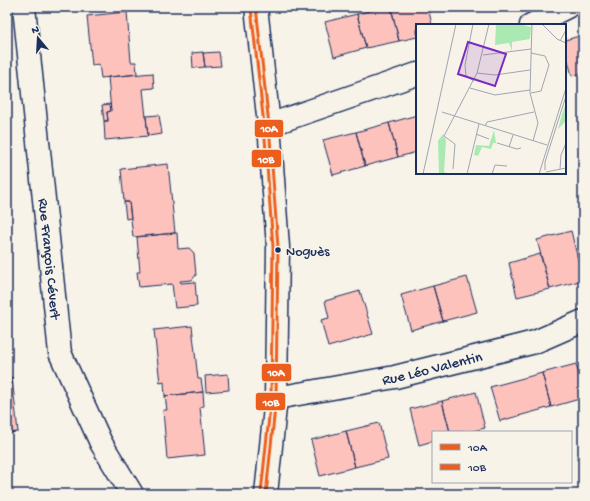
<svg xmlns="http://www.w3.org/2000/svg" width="590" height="501" font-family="'Gochi Hand',sans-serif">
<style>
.building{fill:#fec2bd;stroke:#1b2f5e}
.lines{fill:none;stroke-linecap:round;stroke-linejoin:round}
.minor-casing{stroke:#1b2f5e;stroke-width:25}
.minor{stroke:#f7f3e8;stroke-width:22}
.bus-1-casing{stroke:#f7f3e8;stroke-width:6}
.bus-2-casing{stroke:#f7f3e8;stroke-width:6}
.bus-1{stroke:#eb5e1d;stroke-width:3}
.bus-2{stroke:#eb5e1d;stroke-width:3}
.bus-dot{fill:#1b2f5e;stroke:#f7f3e8;stroke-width:1.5}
.labels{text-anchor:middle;stroke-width:3;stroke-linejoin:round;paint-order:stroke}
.bus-label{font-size:14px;fill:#1b2f5e;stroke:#f7f3e8;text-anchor:start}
.street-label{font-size:15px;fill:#1b2f5e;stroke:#f7f3e8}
.inset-road{fill:none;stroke:#9fa5b1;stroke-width:1}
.view{fill:#7b2cbf;fill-opacity:0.15;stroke:#7b2cbf;stroke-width:2}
.inset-edge{fill:none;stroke:#1b2f5e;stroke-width:2}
.line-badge{stroke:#f7f3e8;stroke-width:1.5}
.badge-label{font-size:11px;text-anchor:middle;font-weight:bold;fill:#fff}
</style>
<rect width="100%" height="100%" fill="#f7f3e8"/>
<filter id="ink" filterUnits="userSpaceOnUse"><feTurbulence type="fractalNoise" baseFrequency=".025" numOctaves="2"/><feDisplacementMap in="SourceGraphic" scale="8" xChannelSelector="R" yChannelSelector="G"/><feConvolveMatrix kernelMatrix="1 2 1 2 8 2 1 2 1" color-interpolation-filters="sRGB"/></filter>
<g filter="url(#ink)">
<path class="building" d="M 386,7 L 391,7 L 399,41 L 366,48 L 357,14 Z
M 391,7 L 428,7 L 432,25 L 417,25 L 417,37 L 399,41 Z
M 127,12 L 131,62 L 136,62 L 137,74 L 101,78 L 99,64 L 92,65 L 87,16 Z
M 357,14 L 366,48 L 334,57 L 325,22 Z
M 583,35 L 583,73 L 572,76 L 565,49 L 565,40 Z
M 203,52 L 205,67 L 193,68 L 192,53 Z
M 219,52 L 221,66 L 205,67 L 203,53 Z
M 153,73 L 154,88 L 143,89 L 148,136 L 105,140 L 104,121 L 108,121 L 107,112 L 111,111 L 108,77 Z
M 110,104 L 111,111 L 107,112 L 108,121 L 104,121 L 102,105 Z
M 159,115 L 162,134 L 148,136 L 146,116 Z
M 417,115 L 417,152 L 398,157 L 389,123 Z
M 389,123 L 398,157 L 365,166 L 356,132 Z
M 356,132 L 365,166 L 333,175 L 323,140 Z
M 168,164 L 175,233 L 133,237 L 129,202 L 124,202 L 121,169 Z
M 124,202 L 129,202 L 131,218 L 126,219 Z
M 571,231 L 583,280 L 550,289 L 537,240 Z
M 175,233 L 177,233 L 178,249 L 189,248 L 194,253 L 196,275 L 192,280 L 180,281 L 181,283 L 195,282 L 197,306 L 175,308 L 172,284 L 139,287 L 137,272 L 140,272 L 137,237 Z
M 540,254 L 550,289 L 517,297 L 509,263 Z
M 467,277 L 477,312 L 443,321 L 433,286 Z
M 433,286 L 443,321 L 411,330 L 401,295 Z
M 360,291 L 373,334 L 328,347 L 321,320 L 329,318 L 325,301 Z
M 192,326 L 198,379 L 201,379 L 203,392 L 165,396 L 164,382 L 160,383 L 154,330 Z
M 576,364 L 583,390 L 583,398 L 551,407 L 542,373 Z
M 542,373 L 551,407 L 500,421 L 490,387 Z
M 228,374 L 229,390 L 206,392 L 205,376 Z
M 12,377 L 18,432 L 7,433 L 7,378 Z
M 203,392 L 204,406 L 200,407 L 205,455 L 167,459 L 163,410 L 167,410 L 165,396 Z
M 476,392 L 485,428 L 469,432 L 450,432 L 442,401 Z
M 442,401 L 450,432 L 433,432 L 433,441 L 419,445 L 410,409 Z
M 379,423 L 388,459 L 355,467 L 346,431 Z
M 346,431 L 355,467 L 320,476 L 311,440 Z"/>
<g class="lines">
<g class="minor-casing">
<g id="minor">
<path id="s1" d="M 24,7 L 60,353 L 101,443 L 132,494"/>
<path d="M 256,7 L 269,125 L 278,247 L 276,398 L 266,494"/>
<path d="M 531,25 L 567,7"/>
<path d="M 269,125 L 417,74"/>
<path id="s2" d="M 276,398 L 395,377 L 535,342 L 583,321"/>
</g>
</g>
<use href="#minor" class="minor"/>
<g class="bus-1-casing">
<path id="bus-1" d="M 256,7 L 269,125 L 278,247 L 276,398 L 266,494"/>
</g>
<g class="bus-2-casing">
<path id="bus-2" d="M 251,8 L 264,125 L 273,247 L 271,398 L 261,493"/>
</g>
<use href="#bus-1" class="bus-1"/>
<use href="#bus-2" class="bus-2"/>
</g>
</g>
<circle class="bus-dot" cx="278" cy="250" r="3.5"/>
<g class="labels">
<g class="bus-label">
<text x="286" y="255">Noguès</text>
</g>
<g class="street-label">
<text dy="5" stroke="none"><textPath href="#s1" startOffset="253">Rue François Cévert</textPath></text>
<text dy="5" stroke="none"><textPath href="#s2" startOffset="159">Rue Léo Valentin</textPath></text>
</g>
</g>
<g transform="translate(416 24)">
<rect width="150" height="150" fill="#f7f3e8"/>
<path d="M 80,0 L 104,0 L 115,3 L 114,15 L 96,18 L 96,27 L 93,19 L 79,21 ZM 150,78 L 150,97 L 142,105 L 145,94 ZM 78,106 L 80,119 L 77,119 L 75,125 L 66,123 L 62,132 L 58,131 L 60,121 L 73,122 ZM 27,110 L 30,116 L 28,148 L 32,150 L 23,150 L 22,117 Z" fill="#aaeab2"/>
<path class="inset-road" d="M 57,0 L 49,41 L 50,52 L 58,57M 116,0 L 114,69 L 122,99 L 117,117M 126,0 L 141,15 L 150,19M 144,17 L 150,6M 115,29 L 129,32 L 133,41 L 125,67 L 115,69M 67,31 L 115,25M 61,49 L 79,51 L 114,46M 54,64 L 79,71 L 114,66M 26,88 L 131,121M 69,102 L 71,98 L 118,88M 60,110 L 73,115M 81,119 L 101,125 L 105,124M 93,123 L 97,111M 37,145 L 39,120 L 28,112 L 61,49 L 73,0M 144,145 L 145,131 L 150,119M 129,146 L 129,138 L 150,72M 130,148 L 150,144M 7,150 L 40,0M 51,150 L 63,100M 76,150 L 79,141 L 91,142M 123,150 L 150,64"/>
<path class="view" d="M 52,18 L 90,30 L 79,62 L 42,50 Z"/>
<rect width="150" height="150" class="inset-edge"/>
</g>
<g class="line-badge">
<rect x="254" y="119" width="30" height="19" rx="4" fill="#eb5e1d"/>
<rect x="251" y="149" width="31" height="19" rx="4" fill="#eb5e1d"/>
<rect x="261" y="363" width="31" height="19" rx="4" fill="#eb5e1d"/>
<rect x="255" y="392" width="31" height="19" rx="4" fill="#eb5e1d"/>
</g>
<g class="badge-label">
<text x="269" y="132">10A</text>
<text x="266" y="163">10B</text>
<text x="276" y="376">10A</text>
<text x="271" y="406">10B</text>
</g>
<rect width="590" height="501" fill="none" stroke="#f7f3e8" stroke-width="24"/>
<rect x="12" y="12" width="566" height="477" fill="none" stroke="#1b2f5e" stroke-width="1.5" filter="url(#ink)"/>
<rect x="432" y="431" width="140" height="52" fill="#f7f3e8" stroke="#9fa5b1"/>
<rect x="440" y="444" width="20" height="6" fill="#eb5e1d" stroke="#9fa5b1"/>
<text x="468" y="451" font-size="12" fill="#1b2f5e">10A</text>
<rect x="440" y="464" width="20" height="6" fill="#eb5e1d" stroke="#9fa5b1"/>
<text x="468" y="471" font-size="12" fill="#1b2f5e">10B</text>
<g transform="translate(38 38) rotate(342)" stroke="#f7f3e8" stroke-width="3" paint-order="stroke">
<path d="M0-3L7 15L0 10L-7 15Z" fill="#1b2f5e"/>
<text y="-6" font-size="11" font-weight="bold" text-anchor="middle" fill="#1b2f5e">N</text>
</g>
</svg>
